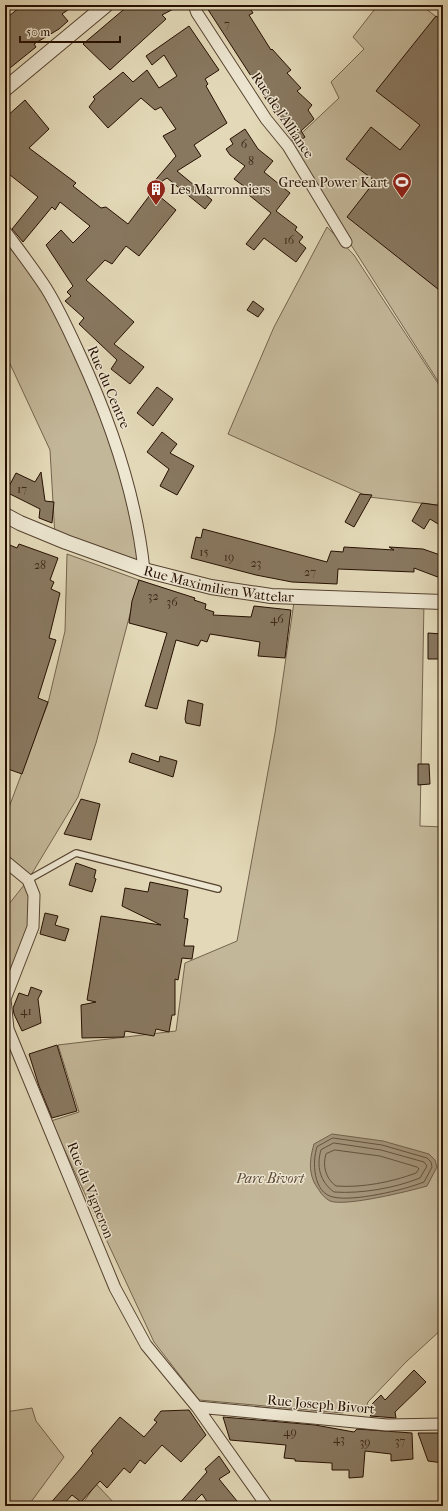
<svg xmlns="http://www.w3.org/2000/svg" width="448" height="1511" font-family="'IM FELL French Canon',serif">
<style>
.green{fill:#c3b799;stroke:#74634d}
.water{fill:#a3947a;stroke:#715f4a}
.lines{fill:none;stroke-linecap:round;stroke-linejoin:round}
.shore{stroke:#64523e;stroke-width:1}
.building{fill:#887860;stroke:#260f01}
.service-casing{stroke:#55422f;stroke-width:8}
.minor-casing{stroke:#55422f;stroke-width:13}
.tertiary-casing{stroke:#55422f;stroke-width:16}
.service{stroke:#ede6d1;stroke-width:5.5}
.minor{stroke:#ede6d1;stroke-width:11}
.tertiary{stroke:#ede6d1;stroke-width:14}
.labels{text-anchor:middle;stroke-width:3;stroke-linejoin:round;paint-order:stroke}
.number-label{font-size:12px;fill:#3e2919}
.street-label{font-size:14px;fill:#260f01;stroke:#ede6d1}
.poi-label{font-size:14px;fill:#260f01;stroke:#ede6d1;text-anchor:end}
.park-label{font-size:14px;font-style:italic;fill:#5d4a36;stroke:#ede6d1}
</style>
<rect width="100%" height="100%" fill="#e3d9b8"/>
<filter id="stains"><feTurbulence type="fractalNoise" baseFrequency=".005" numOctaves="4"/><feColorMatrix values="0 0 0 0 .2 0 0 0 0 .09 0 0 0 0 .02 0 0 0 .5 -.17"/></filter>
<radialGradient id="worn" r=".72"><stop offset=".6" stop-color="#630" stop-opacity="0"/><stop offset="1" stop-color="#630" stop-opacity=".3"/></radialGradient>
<path class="green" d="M 378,5 L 421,5 L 443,22 L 443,389 L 288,146 L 339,98 L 331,82 L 364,49 L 353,37 Z
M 327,227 L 354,255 L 443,391 L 443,495 L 437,505 L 369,497 L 228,434 L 274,327 Z
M 5,233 L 61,315 L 102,406 L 132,502 L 144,570 L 55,537 L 50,450 L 5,353 L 5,305 L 8,301 L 5,297 Z
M 67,554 L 139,580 L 96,743 L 78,797 L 28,880 L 33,918 L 5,984 L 5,909 L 28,880 L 5,857 L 5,818 L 48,703 L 65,631 Z
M 424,601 L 420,826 L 443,827 L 443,1328 L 406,1362 L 368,1402 L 365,1410 L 344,1409 L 343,1413 L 199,1400 L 154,1342 L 51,1121 L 79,1112 L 58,1045 L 176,1031 L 185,963 L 237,941 L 275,733 L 294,602 Z
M 32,1408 L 36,1421 L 64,1457 L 28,1506 L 5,1506 L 5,1412 Z
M 96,1484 L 117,1506 L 81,1506 Z"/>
<path class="water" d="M 332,1134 L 383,1141 L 429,1154 L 435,1160 L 437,1167 L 427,1186 C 410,1191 345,1207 330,1201 C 326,1199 321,1194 319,1190 C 308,1176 309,1161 314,1144 Z"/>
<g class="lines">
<path class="shore" d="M 333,1138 L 382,1145 L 427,1158 L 431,1162 L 432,1167 L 424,1182 C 404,1190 353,1202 333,1197 C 313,1193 312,1161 317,1147 Z
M 334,1143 L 381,1150 L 424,1162 L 427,1166 L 420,1178 C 395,1188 361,1194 334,1192 C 320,1182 316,1166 321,1150 Z
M 335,1150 L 380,1156 L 417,1167 L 419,1169 L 416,1173 C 392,1182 362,1188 336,1186 C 326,1179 322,1166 326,1154 Z"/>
</g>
<path class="building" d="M 23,5 L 75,5 L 62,14 L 68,21 L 59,29 L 34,44 L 36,47 L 5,72 L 5,19 Z
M 129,5 L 181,5 L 162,15 L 166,19 L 110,70 L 83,44 Z
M 213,5 L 248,5 L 253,13 L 249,15 L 271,50 L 272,49 L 291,70 L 287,73 L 301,88 L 297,91 L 312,105 L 308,110 L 314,119 L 301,131 L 305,137 L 295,144 L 207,8 Z
M 436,16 L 443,21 L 443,293 L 347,217 L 375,181 L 346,159 L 371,127 L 400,150 L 420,125 L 376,91 Z
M 189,26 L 219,70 L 205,79 L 208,84 L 206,86 L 227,123 L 194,145 L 201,156 L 177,171 L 212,200 L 205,209 L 167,178 L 153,187 L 152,184 L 176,156 L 163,136 L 176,129 L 161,107 L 155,110 L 141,98 L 108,128 L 89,107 L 95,99 L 93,97 L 123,72 L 133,82 L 147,70 L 159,88 L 177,76 L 164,55 L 152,65 L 146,56 Z
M 25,100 L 49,129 L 29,148 L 76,183 L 73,186 L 101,208 L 106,207 L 128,224 L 153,191 L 176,210 L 139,256 L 126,246 L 112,264 L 105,260 L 86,280 L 134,322 L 114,344 L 144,367 L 130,384 L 111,369 L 117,360 L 79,324 L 84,318 L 65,301 L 71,296 L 67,292 L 73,286 L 46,245 L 61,230 L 73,243 L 90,226 L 60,202 L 55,210 L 52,207 L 23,242 L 12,229 L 38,197 L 5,171 L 5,118 Z
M 245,129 L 258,149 L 273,161 L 264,172 L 290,193 L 276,211 L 297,227 L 295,230 L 303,237 L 299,242 L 306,248 L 296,262 L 264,238 L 254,250 L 246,244 L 271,213 L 249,195 L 252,192 L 234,179 L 245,166 L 230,155 L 226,149 L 233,144 L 230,139 Z
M 253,301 L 264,309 L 258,317 L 247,310 Z
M 157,387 L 173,399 L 153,426 L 137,413 Z
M 162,432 L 177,444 L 170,453 L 194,466 L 177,495 L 160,486 L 169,469 L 147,452 Z
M 41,472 L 45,501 L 54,502 L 52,523 L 39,518 L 40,509 L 6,492 L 16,473 L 35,482 Z
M 360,494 L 372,495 L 354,527 L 345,522 Z
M 422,503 L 443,506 L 443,527 L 430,519 L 424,529 L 412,521 Z
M 203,529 L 327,562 L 331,551 L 343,552 L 344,547 L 394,550 L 389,547 L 423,549 L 443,556 L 443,579 L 414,568 L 414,572 L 338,569 L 337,584 L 292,582 L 256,575 L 191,558 L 196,537 L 201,538 Z
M 5,543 L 17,548 L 19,544 L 58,558 L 50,580 L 54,582 L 51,589 L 60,593 L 49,638 L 56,640 L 38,698 L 48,702 L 22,774 L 5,768 Z
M 139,580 L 195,598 L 194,600 L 206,604 L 205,609 L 214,612 L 213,615 L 251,617 L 254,606 L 291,610 L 285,658 L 258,656 L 260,642 L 210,634 L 207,642 L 201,640 L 198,646 L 176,640 L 157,709 L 145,706 L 167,633 L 129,623 L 132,601 Z
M 428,633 L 443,634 L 443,659 L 428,659 Z
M 188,700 L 203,704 L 200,726 L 186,723 L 185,719 Z
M 132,753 L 159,762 L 160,756 L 177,761 L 173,777 L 129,762 Z
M 418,764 L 429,764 L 430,784 L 418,785 Z
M 81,799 L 100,804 L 91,840 L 64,834 Z
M 76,863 L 96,870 L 94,878 L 96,879 L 92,892 L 69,885 Z
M 150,882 L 188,890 L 184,918 L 188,919 L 184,946 L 194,946 L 192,959 L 182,958 L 178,980 L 175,979 L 175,1015 L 172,1015 L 169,1032 L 156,1029 L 154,1036 L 125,1031 L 124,1037 L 82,1038 L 81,1005 L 96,1002 L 87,1000 L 101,916 L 161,925 L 122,906 L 125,888 L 148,892 Z
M 45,913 L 58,916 L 55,925 L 69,929 L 65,941 L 40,934 Z
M 31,987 L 42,991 L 38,999 L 41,1023 L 22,1031 L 14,1014 L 13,1008 L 19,993 L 28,996 Z
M 57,1045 L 77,1111 L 52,1118 L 39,1086 L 29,1054 Z
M 414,1370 L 426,1382 L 395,1412 L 396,1418 L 370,1416 L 373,1413 L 368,1408 L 381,1395 L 385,1400 Z
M 189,1410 L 206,1435 L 181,1462 L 162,1445 L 145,1464 L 140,1460 L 130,1473 L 124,1468 L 107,1488 L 100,1481 L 81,1502 L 72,1495 L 62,1506 L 48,1506 L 81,1468 L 93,1453 L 91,1451 L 120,1417 L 144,1437 L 157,1422 L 154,1420 L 161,1411 Z
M 223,1417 L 315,1425 L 354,1432 L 357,1429 L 412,1433 L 413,1459 L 391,1461 L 391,1454 L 365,1451 L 363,1477 L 349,1478 L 349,1470 L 332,1470 L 332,1463 L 295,1461 L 295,1459 L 284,1458 L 286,1445 L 230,1440 Z
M 418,1433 L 438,1433 L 443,1452 L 443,1463 L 428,1461 Z
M 219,1456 L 230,1472 L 219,1479 L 237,1501 L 230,1506 L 210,1506 L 202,1494 L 190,1506 L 177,1506 L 207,1472 L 205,1469 Z"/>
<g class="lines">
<g class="service-casing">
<path id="service" d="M 28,880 L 76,853 L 218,889"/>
</g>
<g class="minor-casing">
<path id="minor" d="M 194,5 L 197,13 L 266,119 L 288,146 L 346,242
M 5,231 C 19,250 33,268 46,288 C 59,309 69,331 79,353 C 111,422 136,494 144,570
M 5,861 L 28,880 L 34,895 L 33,927 L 5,999 L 8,1029 L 115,1288 L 146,1345 L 197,1407 L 267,1506
M 197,1407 L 387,1425 L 443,1424"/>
</g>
<g class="tertiary-casing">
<g id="tertiary">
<path d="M 5,89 L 106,5"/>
<path id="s1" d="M 5,515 L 20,523 L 66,542 L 144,570 L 211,587 L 271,596 L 443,602"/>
</g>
</g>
<use href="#service" class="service"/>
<use href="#minor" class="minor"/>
<use href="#tertiary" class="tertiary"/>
</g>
<defs>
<g id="stadium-pin" transform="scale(1)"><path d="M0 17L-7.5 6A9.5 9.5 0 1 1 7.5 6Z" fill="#8f2418" stroke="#ede6d1"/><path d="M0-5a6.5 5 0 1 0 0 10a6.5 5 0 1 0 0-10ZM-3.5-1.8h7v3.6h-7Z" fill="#fff"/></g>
<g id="building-pin" transform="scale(1)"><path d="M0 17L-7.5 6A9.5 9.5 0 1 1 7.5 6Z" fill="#8f2418" stroke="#ede6d1"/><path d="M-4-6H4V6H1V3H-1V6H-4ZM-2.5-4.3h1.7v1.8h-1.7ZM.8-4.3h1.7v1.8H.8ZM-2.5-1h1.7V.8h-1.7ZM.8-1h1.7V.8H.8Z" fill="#fff"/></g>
</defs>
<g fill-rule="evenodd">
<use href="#stadium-pin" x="402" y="182"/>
<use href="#building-pin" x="156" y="189"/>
</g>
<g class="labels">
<g class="number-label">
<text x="227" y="28">7</text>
<text x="244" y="148">6</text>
<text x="251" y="165">8</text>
<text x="289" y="244">16</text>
<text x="22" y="493">17</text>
<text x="204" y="556">15</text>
<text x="229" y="561">19</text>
<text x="256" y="567">23</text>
<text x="40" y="569">28</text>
<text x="310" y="576">27</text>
<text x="153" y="600">32</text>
<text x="172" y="606">36</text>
<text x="277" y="623">46</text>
<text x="26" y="1015">41</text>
<text x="290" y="1436">49</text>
<text x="339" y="1443">43</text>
<text x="400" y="1445">37</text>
<text x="365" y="1446">39</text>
</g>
<g class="street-label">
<text transform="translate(283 115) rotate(56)" y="5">Rue de l'Alliance</text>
<text transform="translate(109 387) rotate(67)" y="5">Rue du Centre</text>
<text dy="5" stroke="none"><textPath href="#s1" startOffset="226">Rue Maximilien Wattelar</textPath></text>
<text transform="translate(91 1190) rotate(68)" y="5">Rue du Vigneron</text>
<text transform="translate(321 1404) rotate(5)" y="5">Rue Joseph Bivort</text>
</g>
<g class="poi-label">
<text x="388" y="187">Green Power Kart</text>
<text x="170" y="194" text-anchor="start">Les Marronniers</text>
</g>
<g class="park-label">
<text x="270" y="1183">Parc Bivort</text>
</g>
</g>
<rect width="448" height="1511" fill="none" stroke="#e3d9b8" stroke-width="20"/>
<rect x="6" y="6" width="436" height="1499" fill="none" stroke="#260f01" stroke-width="2"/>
<rect x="10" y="10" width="428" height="1491" fill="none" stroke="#260f01"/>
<path d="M20 36v6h100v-6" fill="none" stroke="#260f01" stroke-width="2"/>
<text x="26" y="36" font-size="12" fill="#260f01" stroke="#ede6d1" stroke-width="3" paint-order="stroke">50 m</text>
<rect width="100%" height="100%" filter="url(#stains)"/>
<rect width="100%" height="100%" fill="url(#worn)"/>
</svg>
